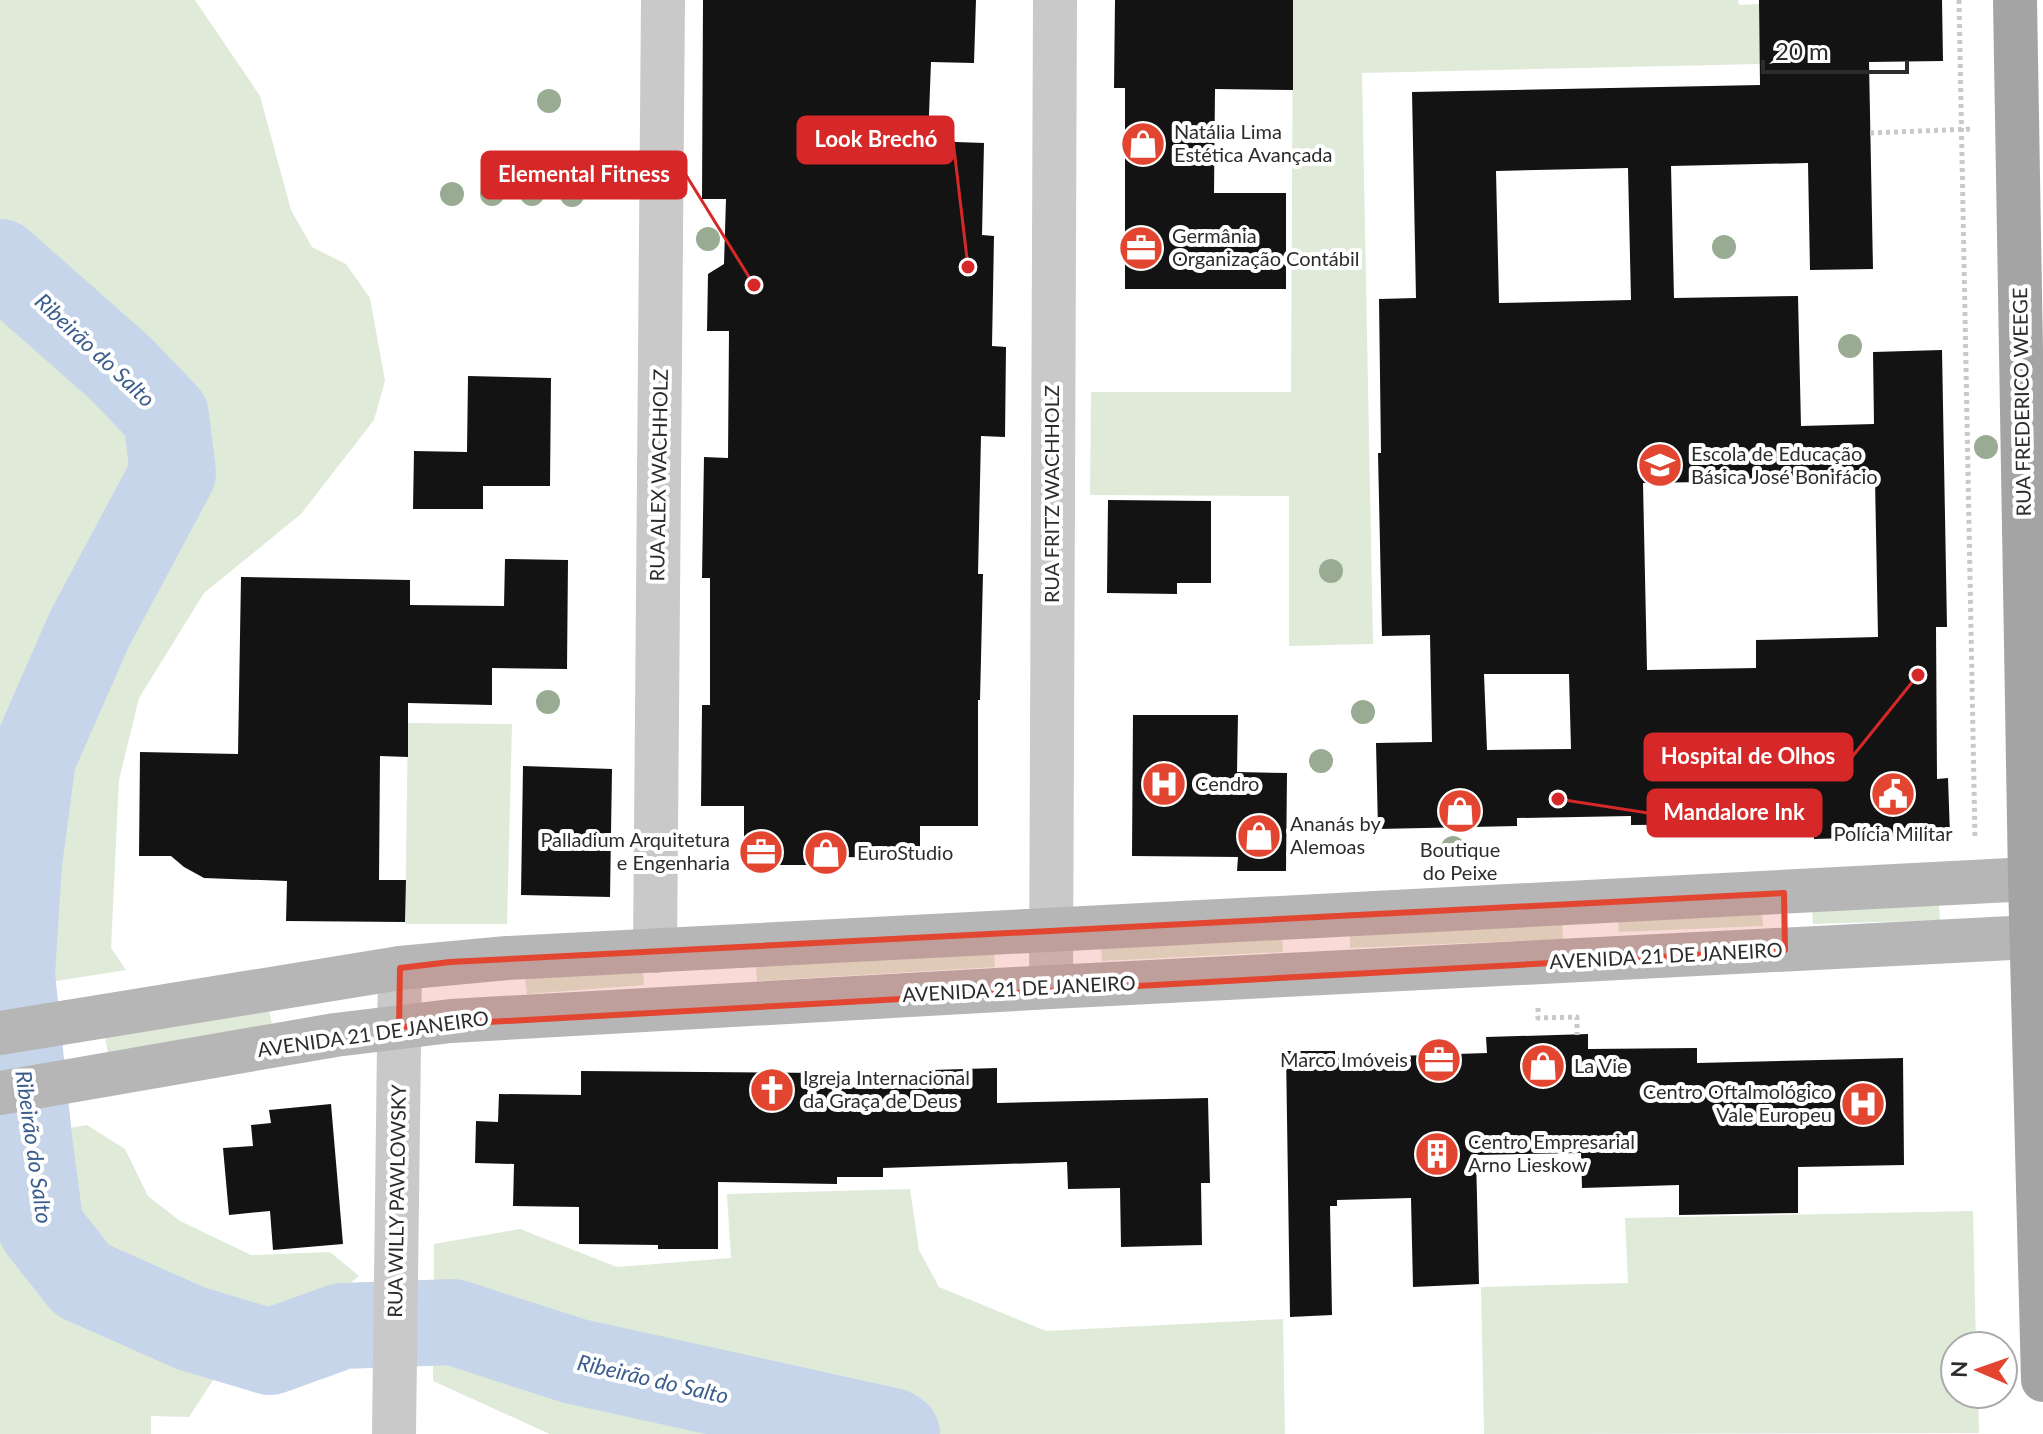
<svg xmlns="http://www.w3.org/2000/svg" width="2043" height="1434" font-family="Lato,sans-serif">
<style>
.green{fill:#dfead9}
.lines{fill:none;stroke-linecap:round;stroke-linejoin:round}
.river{stroke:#c6d5ea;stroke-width:86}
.building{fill:#131313;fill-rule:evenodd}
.path{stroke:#c9c9c9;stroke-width:5;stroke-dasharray:4 4;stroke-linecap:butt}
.street{stroke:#c9c9c9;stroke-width:44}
.secondary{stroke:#b6b6b6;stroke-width:44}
.primary{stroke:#a4a4a4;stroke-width:44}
.tree{fill:#9aab93}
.marked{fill:#e24530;fill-opacity:0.2;stroke:#e24530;stroke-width:6;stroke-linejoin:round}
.labels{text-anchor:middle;stroke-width:8;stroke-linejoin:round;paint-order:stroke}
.poi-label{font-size:20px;fill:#2c2c2c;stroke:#fff;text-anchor:start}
.street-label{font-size:20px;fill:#2c2c2c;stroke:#fff}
.water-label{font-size:22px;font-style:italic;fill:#3c5e8c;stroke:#fff}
.leader{fill:none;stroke:#d62828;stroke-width:3}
.callout-dot{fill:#d62828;stroke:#fff;stroke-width:3}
.callout{fill:#d62828;stroke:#d62828;stroke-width:3}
.callout-label{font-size:22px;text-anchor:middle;font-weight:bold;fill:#fff}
</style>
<rect width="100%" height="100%" fill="#fff"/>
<path class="green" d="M 0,0 L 195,0 L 260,96 L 291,210 L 312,247 L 346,264 L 370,298 L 385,381 L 374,420 L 301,514 L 204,593 L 139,698 L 119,780 L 111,948 L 126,970 L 44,983 L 11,951 L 0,897 Z
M 1293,0 L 1738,0 L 1739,5 L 1759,4 L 1760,64 L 1362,73 L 1373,644 L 1289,646 L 1289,496 L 1090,495 L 1091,392 L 1291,392 Z
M 408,723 L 512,724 L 507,924 L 405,924 Z
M 1939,905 L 1940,920 L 1813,924 L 1812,909 Z
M 1762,911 L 1763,926 L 1619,932 L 1618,917 Z
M 1562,924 L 1563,939 L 1350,948 L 1350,934 Z
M 1282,936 L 1283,952 L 1102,961 L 1101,945 Z
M 994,952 L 995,967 L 757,981 L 756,966 Z
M 643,969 L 644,985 L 527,994 L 525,978 Z
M 268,1004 L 272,1025 L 108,1053 L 104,1032 Z
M 87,1125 L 125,1149 L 148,1196 L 180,1221 L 251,1255 L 330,1252 L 359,1276 L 328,1300 L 252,1320 L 189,1417 L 151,1416 L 151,1434 L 0,1434 L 0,1139 Z
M 910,1189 L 919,1250 L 939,1287 L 1046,1331 L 1283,1319 L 1285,1434 L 550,1434 L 433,1381 L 434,1244 L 520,1229 L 617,1267 L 731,1258 L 727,1194 Z
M 1973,1211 L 1976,1346 L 1955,1346 L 1955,1394 L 1978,1394 L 1979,1433 L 1484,1434 L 1481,1287 L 1628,1283 L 1625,1218 Z"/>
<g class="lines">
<path class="river" d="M 0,262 L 121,369 L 166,416 L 173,473 L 89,630 L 33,758 L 19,863 L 12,975 L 30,1147 L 41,1228 L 82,1280 L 190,1328 L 270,1352 L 342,1326 L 453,1322 L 574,1361 L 892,1431 L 897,1434"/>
</g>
<path class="building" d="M 703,0 L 976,0 L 974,63 L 931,62 L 928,141 L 984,143 L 982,235 L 994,236 L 992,346 L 1006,347 L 1005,437 L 981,436 L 978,574 L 983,574 L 980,700 L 978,700 L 978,826 L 920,826 L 920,858 L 840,857 L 840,865 L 744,865 L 744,806 L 701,806 L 702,705 L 710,705 L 710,578 L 702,578 L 704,457 L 728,458 L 729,331 L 707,331 L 708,274 L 724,264 L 726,199 L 702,199 Z
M 1115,0 L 1293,0 L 1293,90 L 1215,89 L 1214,193 L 1286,193 L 1286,289 L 1125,289 L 1125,88 L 1114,88 Z
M 1759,0 L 1942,0 L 1943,61 L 1869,62 L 1873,269 L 1810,270 L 1808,163 L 1671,166 L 1674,298 L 1798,296 L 1801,426 L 1874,424 L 1873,352 L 1942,350 L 1947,627 L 1936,627 L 1937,779 L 1948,778 L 1950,835 L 1814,839 L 1814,831 L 1754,832 L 1754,824 L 1631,825 L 1631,816 L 1517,818 L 1517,826 L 1378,829 L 1376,743 L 1432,742 L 1430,635 L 1382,636 L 1378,453 L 1381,453 L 1379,299 L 1416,298 L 1412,92 L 1760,85 ZM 1628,168 L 1631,300 L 1499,303 L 1496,171 ZM 1875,479 L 1878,637 L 1756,640 L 1756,668 L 1647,670 L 1643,483 ZM 1484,674 L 1569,674 L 1571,749 L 1487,750 Z
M 468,376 L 551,378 L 550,486 L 483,486 L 483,509 L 413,509 L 414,451 L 467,452 Z
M 1108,500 L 1211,501 L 1211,583 L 1177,583 L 1177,594 L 1107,593 Z
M 505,559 L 568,560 L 567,669 L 492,668 L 492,705 L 408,703 L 408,757 L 380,756 L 379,880 L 406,880 L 405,922 L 286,921 L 287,881 L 204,878 L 184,867 L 171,856 L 139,856 L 140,752 L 238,754 L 241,577 L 410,580 L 410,605 L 504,606 Z
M 1133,715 L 1238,715 L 1237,772 L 1287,773 L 1286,871 L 1237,871 L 1238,857 L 1132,856 Z
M 523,766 L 612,769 L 610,897 L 521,895 Z
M 1588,1034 L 1588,1049 L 1697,1048 L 1697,1063 L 1903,1058 L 1904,1165 L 1798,1167 L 1798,1213 L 1679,1215 L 1679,1185 L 1582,1188 L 1581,1153 L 1476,1155 L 1479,1284 L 1413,1287 L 1411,1198 L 1337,1200 L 1337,1206 L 1330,1206 L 1332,1315 L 1290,1317 L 1286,1051 L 1335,1051 L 1335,1058 L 1487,1053 L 1486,1037 Z
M 997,1068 L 997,1103 L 1208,1098 L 1210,1183 L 1201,1183 L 1202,1245 L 1121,1247 L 1120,1188 L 1068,1189 L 1067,1162 L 883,1168 L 883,1177 L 837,1177 L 837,1184 L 718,1182 L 718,1249 L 658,1249 L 658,1245 L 579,1244 L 579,1207 L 513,1206 L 514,1164 L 475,1163 L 476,1121 L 498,1122 L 499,1094 L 581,1095 L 581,1071 L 826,1073 L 826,1087 L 933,1088 L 932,1070 Z
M 331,1104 L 343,1244 L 273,1250 L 270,1211 L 229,1215 L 223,1148 L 253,1146 L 251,1125 L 271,1123 L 269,1110 Z"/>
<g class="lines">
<path class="path" d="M 1959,0 L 1975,838
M 1870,133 L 1972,129
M 1538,1008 L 1538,1018 L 1577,1017 L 1577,1035"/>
<path class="street" d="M 655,951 L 663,0
M 1051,987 L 1055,0
M 394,1434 L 400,968"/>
<path class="secondary" d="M 0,1033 L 400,968 L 507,958 L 2030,879
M 0,1093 L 335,1035 L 451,1021 L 1051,987 L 2031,937"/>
<path class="primary" d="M 2015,0 L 2030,879 L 2043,1380"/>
</g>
<g class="tree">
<circle cx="549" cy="101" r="12"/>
<circle cx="452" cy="194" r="12"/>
<circle cx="492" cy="194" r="12"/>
<circle cx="532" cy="194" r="12"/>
<circle cx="572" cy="195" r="12"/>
<circle cx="708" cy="239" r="12"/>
<circle cx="1724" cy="247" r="12"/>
<circle cx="1850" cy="346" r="12"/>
<circle cx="1986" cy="447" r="12"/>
<circle cx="1331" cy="571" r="12"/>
<circle cx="548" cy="702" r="12"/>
<circle cx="1363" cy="712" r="12"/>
<circle cx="1321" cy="761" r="12"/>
<circle cx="1453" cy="848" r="12"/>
</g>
<path class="marked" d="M 1784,893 L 1785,950 L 399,1027 L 400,968 L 450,962 Z"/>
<defs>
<g id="shop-disc" transform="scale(2.3)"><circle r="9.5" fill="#e24530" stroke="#fff"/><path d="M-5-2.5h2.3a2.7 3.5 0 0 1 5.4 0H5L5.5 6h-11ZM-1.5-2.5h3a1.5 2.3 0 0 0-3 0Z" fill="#fff"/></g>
<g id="office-disc" transform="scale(2.3)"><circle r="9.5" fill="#e24530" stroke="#fff"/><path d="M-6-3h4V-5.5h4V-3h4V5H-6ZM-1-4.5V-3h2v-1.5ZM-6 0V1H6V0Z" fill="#fff"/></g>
<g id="school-disc" transform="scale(2.3)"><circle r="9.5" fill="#e24530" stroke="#fff"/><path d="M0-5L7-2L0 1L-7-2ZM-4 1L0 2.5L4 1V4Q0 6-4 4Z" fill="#fff"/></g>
<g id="hospital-disc" transform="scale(2.3)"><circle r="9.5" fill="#e24530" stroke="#fff"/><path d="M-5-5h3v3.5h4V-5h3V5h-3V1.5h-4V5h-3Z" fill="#fff"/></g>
<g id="civic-disc" transform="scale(2.3)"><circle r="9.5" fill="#e24530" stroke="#fff"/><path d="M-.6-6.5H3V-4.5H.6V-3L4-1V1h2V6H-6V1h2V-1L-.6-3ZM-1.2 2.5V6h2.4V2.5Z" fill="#fff"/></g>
<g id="church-disc" transform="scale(2.3)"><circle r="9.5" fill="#e24530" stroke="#fff"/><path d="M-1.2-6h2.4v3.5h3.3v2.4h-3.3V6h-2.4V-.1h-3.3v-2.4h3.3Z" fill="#fff"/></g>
<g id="building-disc" transform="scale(2.3)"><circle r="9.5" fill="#e24530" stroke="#fff"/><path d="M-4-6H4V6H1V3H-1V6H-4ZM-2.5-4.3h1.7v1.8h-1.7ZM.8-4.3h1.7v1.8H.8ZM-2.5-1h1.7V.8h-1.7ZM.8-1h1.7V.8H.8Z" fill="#fff"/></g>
</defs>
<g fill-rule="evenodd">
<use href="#shop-disc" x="1143" y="144"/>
<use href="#office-disc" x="1141" y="248"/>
<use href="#school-disc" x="1660" y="465"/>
<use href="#hospital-disc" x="1164" y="784"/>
<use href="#civic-disc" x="1893" y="794"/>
<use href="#shop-disc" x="1460" y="811"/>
<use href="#shop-disc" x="1259" y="836"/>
<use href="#office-disc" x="761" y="852"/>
<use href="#shop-disc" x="826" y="853"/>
<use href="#office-disc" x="1439" y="1060"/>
<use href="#shop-disc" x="1543" y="1066"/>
<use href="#church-disc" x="772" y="1090"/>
<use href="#hospital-disc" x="1863" y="1104"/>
<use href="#building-disc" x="1437" y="1154"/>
</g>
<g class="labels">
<g class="poi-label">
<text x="1174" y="139">Natália Lima<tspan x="1174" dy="23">Estética Avançada</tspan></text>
<text x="1172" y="243">Germânia<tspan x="1172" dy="23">Organização Contábil</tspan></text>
<text x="1691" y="461">Escola de Educação<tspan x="1691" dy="23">Básica José Bonifácio</tspan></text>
<text x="1195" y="791">Cendro</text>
<text x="1290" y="831">Ananás by<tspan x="1290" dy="23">Alemoas</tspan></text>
<text x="1893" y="841" text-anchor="middle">Polícia Militar</text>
<text x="730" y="847" text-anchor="end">Palladium Arquitetura<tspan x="730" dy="23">e Engenharia</tspan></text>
<text x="1460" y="857" text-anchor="middle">Boutique<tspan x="1460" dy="23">do Peixe</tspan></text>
<text x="857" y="860">EuroStudio</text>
<text x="1408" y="1067" text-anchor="end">Marco Imóveis</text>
<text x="1574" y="1073">La Vie</text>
<text x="803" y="1085">Igreja Internacional<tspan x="803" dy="23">da Graça de Deus</tspan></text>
<text x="1832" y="1099" text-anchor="end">Centro Oftalmológico<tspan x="1832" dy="23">Vale Europeu</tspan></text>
<text x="1468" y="1149">Centro Empresarial<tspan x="1468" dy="23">Arno Lieskow</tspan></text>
</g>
<g class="street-label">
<text transform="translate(2022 402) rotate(-91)" y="7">RUA FREDERICO WEEGE</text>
<text transform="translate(659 475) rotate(-89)" y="7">RUA ALEX WACHHOLZ</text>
<text transform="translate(1052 494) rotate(-90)" y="7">RUA FRITZ WACHHOLZ</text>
<text transform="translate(1666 956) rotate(-3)" y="7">AVENIDA 21 DE JANEIRO</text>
<text transform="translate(1019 989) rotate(-3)" y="7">AVENIDA 21 DE JANEIRO</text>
<text transform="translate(373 1034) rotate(-8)" y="7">AVENIDA 21 DE JANEIRO</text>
<text transform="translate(397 1201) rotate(-89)" y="7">RUA WILLY PAWLOWSKY</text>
</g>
<g class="water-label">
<text transform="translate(95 350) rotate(43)" y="8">Ribeirão do Salto</text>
<text transform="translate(34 1147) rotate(82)" y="8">Ribeirão do Salto</text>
<text transform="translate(653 1379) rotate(13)" y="8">Ribeirão do Salto</text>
</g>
</g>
<path class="leader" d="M968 267L953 140M754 285L686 175M1918 675L1852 757M1558 799L1648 813"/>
<g class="callout-dot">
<circle cx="968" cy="267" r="8"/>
<circle cx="754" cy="285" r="8"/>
<circle cx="1918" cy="675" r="8"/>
<circle cx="1558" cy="799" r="8"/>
</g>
<g class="callout">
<rect x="798" y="117" width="155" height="46" rx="8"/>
<rect x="482" y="152" width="204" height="46" rx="8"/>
<rect x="1645" y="734" width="207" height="46" rx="8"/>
<rect x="1648" y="790" width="173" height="46" rx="8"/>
</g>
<g class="callout-label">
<text x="876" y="147">Look Brechó</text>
<text x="584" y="182">Elemental Fitness</text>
<text x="1748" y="764">Hospital de Olhos</text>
<text x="1734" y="820">Mandalore Ink</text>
</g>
<g transform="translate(1979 1370) rotate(272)"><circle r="38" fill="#ffffff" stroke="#ababab" stroke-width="2"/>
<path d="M0-6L14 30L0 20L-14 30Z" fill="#e24530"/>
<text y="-12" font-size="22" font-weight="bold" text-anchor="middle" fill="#2c2c2c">N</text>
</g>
<path d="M1763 60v12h144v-12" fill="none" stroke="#2c2c2c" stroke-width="4"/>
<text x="1775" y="60" font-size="24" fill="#2c2c2c" stroke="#ffffff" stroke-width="6" paint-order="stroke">20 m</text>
</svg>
